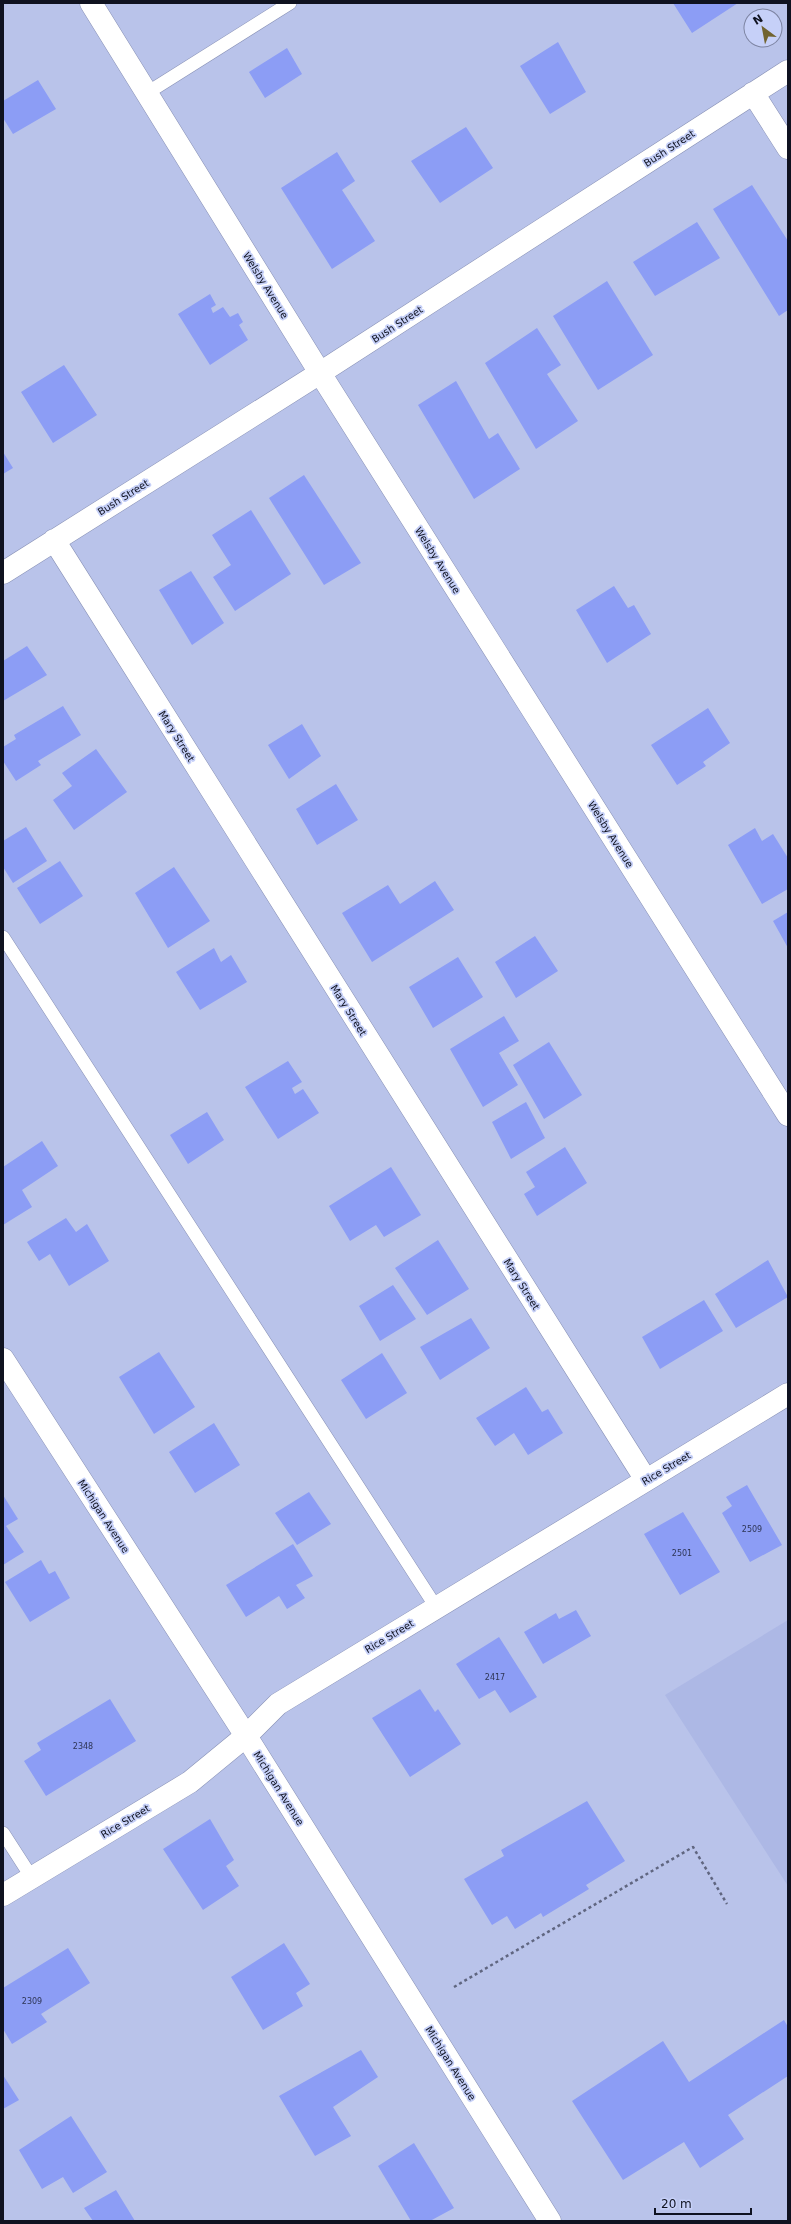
<svg xmlns="http://www.w3.org/2000/svg" width="791" height="2224" font-family="'DejaVu Sans',sans-serif">
<style>
.built{fill:#adb8e5}
.building{fill:#8c9df5}
.lines{fill:none;stroke-linecap:round;stroke-linejoin:round}
.lane-casing{stroke:#8891b6;stroke-width:14}
.street-casing{stroke:#8891b6;stroke-width:23}
.secondary-casing{stroke:#8891b6;stroke-width:23}
.path{stroke:#606680;stroke-width:2.5;stroke-dasharray:3 3;stroke-linecap:butt}
.lane{stroke:#fff;stroke-width:13}
.street{stroke:#fff;stroke-width:22}
.secondary{stroke:#fff;stroke-width:22}
.labels{text-anchor:middle;stroke-width:3.5;stroke-linejoin:round;paint-order:stroke}
.number-label{font-size:8px;fill:#2e3555}
.street-label{font-size:10px;fill:#0f1220;stroke:#c6d0f8}
</style>
<rect width="100%" height="100%" fill="#b9c3ea"/>
<path class="built" d="M 788,1620 L 788,1886 L 665,1695 Z"/>
<path class="building" d="M 673,3 L 738,3 L 692,33 Z
M 558,42 L 586,92 L 550,114 L 520,66 Z
M 287,48 L 302,74 L 265,98 L 249,72 Z
M 38,80 L 56,109 L 13,134 L 3,118 L 3,101 Z
M 466,127 L 493,168 L 440,203 L 411,161 Z
M 337,152 L 355,181 L 342,190 L 375,241 L 332,269 L 281,188 Z
M 752,185 L 788,241 L 788,310 L 779,316 L 713,209 Z
M 697,222 L 720,258 L 655,296 L 633,262 Z
M 607,281 L 653,355 L 598,390 L 553,316 Z
M 210,294 L 216,305 L 211,308 L 213,313 L 223,307 L 230,317 L 238,313 L 243,322 L 239,325 L 248,340 L 210,365 L 178,314 Z
M 537,328 L 561,365 L 547,374 L 578,421 L 536,449 L 485,363 Z
M 64,365 L 97,415 L 53,443 L 21,392 Z
M 456,381 L 489,439 L 498,433 L 520,469 L 474,499 L 418,405 Z
M 3,452 L 13,468 L 3,474 Z
M 304,475 L 361,563 L 324,585 L 269,498 Z
M 251,510 L 291,574 L 235,611 L 213,577 L 231,565 L 212,535 Z
M 191,571 L 224,623 L 192,645 L 159,590 Z
M 614,586 L 628,608 L 634,605 L 651,634 L 607,663 L 576,610 Z
M 27,646 L 47,675 L 3,701 L 3,661 Z
M 63,706 L 81,735 L 38,761 L 41,765 L 16,781 L 3,761 L 3,747 L 16,739 L 14,735 Z
M 708,708 L 730,743 L 703,762 L 706,766 L 677,785 L 651,745 Z
M 302,724 L 321,756 L 289,779 L 268,745 Z
M 96,749 L 127,792 L 74,830 L 53,800 L 72,786 L 62,773 Z
M 336,784 L 358,820 L 317,845 L 296,809 Z
M 26,827 L 47,861 L 13,883 L 3,867 L 3,841 Z
M 755,828 L 762,841 L 773,834 L 788,858 L 788,889 L 762,904 L 728,845 Z
M 60,861 L 83,896 L 40,924 L 17,888 Z
M 174,867 L 210,921 L 168,948 L 135,893 Z
M 435,881 L 454,910 L 372,962 L 342,913 L 388,885 L 400,904 Z
M 788,912 L 788,948 L 773,921 Z
M 535,936 L 558,971 L 516,998 L 495,962 Z
M 214,948 L 221,962 L 231,955 L 247,982 L 200,1010 L 176,972 Z
M 458,957 L 483,997 L 433,1028 L 409,987 Z
M 504,1016 L 519,1041 L 499,1053 L 518,1085 L 483,1107 L 450,1049 Z
M 549,1042 L 582,1095 L 544,1119 L 513,1065 Z
M 288,1061 L 302,1082 L 292,1088 L 295,1094 L 303,1089 L 319,1113 L 278,1139 L 245,1087 Z
M 526,1102 L 545,1138 L 511,1159 L 492,1122 Z
M 207,1112 L 224,1140 L 188,1164 L 170,1135 Z
M 42,1141 L 58,1166 L 22,1190 L 32,1207 L 3,1225 L 3,1167 Z
M 565,1147 L 587,1183 L 537,1216 L 524,1194 L 535,1187 L 526,1172 Z
M 391,1167 L 421,1215 L 384,1237 L 376,1225 L 350,1241 L 329,1206 Z
M 66,1218 L 76,1232 L 87,1224 L 109,1261 L 69,1286 L 50,1254 L 39,1261 L 27,1242 Z
M 438,1240 L 469,1289 L 427,1315 L 395,1268 Z
M 768,1260 L 788,1297 L 736,1328 L 715,1294 Z
M 393,1285 L 416,1319 L 380,1341 L 359,1306 Z
M 704,1300 L 723,1331 L 660,1369 L 642,1337 Z
M 471,1318 L 490,1348 L 440,1380 L 420,1347 Z
M 159,1352 L 195,1407 L 154,1434 L 119,1377 Z
M 382,1353 L 407,1393 L 366,1419 L 341,1380 Z
M 526,1387 L 542,1412 L 548,1409 L 563,1433 L 528,1455 L 514,1433 L 495,1446 L 476,1418 Z
M 214,1423 L 240,1465 L 195,1493 L 169,1452 Z
M 747,1485 L 782,1545 L 750,1562 L 722,1513 L 732,1506 L 726,1497 Z
M 309,1492 L 331,1524 L 297,1545 L 275,1513 Z
M 3,1495 L 18,1519 L 6,1526 L 24,1552 L 3,1565 Z
M 683,1512 L 720,1572 L 680,1595 L 644,1534 Z
M 293,1544 L 313,1576 L 296,1585 L 305,1598 L 287,1609 L 279,1596 L 246,1617 L 226,1585 Z
M 41,1560 L 49,1574 L 55,1571 L 70,1598 L 30,1622 L 5,1582 Z
M 576,1610 L 591,1636 L 543,1664 L 524,1632 L 556,1613 L 559,1619 Z
M 499,1637 L 537,1697 L 510,1713 L 495,1690 L 479,1699 L 456,1664 Z
M 420,1689 L 435,1712 L 438,1709 L 461,1744 L 410,1777 L 372,1718 Z
M 110,1699 L 136,1741 L 46,1796 L 24,1761 L 41,1750 L 37,1743 Z
M 587,1801 L 625,1861 L 586,1885 L 589,1889 L 543,1917 L 541,1913 L 515,1929 L 507,1916 L 492,1925 L 464,1879 L 504,1856 L 501,1850 Z
M 210,1819 L 234,1860 L 226,1866 L 239,1886 L 203,1910 L 163,1849 Z
M 284,1943 L 310,1984 L 296,1993 L 303,2006 L 263,2030 L 231,1977 Z
M 68,1948 L 90,1983 L 41,2014 L 47,2022 L 12,2044 L 3,2029 L 3,1988 Z
M 784,2020 L 788,2027 L 788,2076 L 728,2115 L 744,2139 L 700,2168 L 684,2142 L 623,2180 L 572,2101 L 663,2041 L 689,2082 Z
M 361,2050 L 378,2077 L 333,2107 L 351,2136 L 315,2156 L 279,2096 Z
M 3,2075 L 19,2100 L 3,2109 Z
M 71,2116 L 107,2172 L 73,2193 L 63,2177 L 42,2189 L 19,2150 Z
M 414,2143 L 454,2208 L 430,2221 L 411,2221 L 378,2166 Z
M 116,2190 L 135,2221 L 93,2221 L 84,2208 Z"/>
<g class="lines">
<g class="lane-casing">
<path id="lane" d="M 147,93 L 290,3
M 3,937 L 436,1607
M 3,1833 L 32,1878"/>
</g>
<g class="street-casing">
<path id="street" d="M 91,3 L 320,373 L 788,1115
M 753,93 L 788,148
M 54,540 L 646,1480
M 3,573 L 320,373 L 788,71
M 3,1895 L 190,1782 L 246,1736 L 278,1704 L 788,1394"/>
</g>
<g class="secondary-casing">
<path id="secondary" d="M 3,1359 L 246,1736 L 550,2221"/>
</g>
<path class="path" d="M 454,1987 L 693,1847 L 727,1904"/>
<use href="#lane" class="lane"/>
<use href="#street" class="street"/>
<use href="#secondary" class="secondary"/>
</g>
<g class="labels">
<g class="number-label">
<text x="752" y="1532">2509</text>
<text x="682" y="1556">2501</text>
<text x="495" y="1680">2417</text>
<text x="83" y="1749">2348</text>
<text x="32" y="2004">2309</text>
</g>
<g class="street-label">
<text transform="translate(669 148) rotate(-33)" y="4">Bush Street</text>
<text transform="translate(266 285) rotate(58)" y="4">Welsby Avenue</text>
<text transform="translate(397 324) rotate(-33)" y="4">Bush Street</text>
<text transform="translate(123 497) rotate(-32)" y="4">Bush Street</text>
<text transform="translate(438 560) rotate(58)" y="4">Welsby Avenue</text>
<text transform="translate(177 736) rotate(58)" y="4">Mary Street</text>
<text transform="translate(611 834) rotate(58)" y="4">Welsby Avenue</text>
<text transform="translate(349 1010) rotate(58)" y="4">Mary Street</text>
<text transform="translate(522 1284) rotate(58)" y="4">Mary Street</text>
<text transform="translate(666 1468) rotate(-31)" y="4">Rice Street</text>
<text transform="translate(104 1516) rotate(57)" y="4">Michigan Avenue</text>
<text transform="translate(389 1636) rotate(-31)" y="4">Rice Street</text>
<text transform="translate(279 1788) rotate(58)" y="4">Michigan Avenue</text>
<text transform="translate(125 1821) rotate(-31)" y="4">Rice Street</text>
<text transform="translate(451 2063) rotate(58)" y="4">Michigan Avenue</text>
</g>
</g>
<rect width="791" height="2224" fill="none" stroke="#0f1220" stroke-width="8"/>
<g transform="translate(763 28) rotate(328)"><circle r="19" fill="#c6d0f8" stroke="#7d84a2"/>
<path d="M0-3L7 15L0 10L-7 15Z" fill="#716330"/>
<text y="-6" font-size="11" font-weight="bold" text-anchor="middle" fill="#0f1220">N</text>
</g>
<path d="M655 2208v6h96v-6" fill="none" stroke="#0f1220" stroke-width="2"/>
<text x="661" y="2208" font-size="12" fill="#0f1220" stroke="#c6d0f8" stroke-width="3" paint-order="stroke">20 m</text>
</svg>
